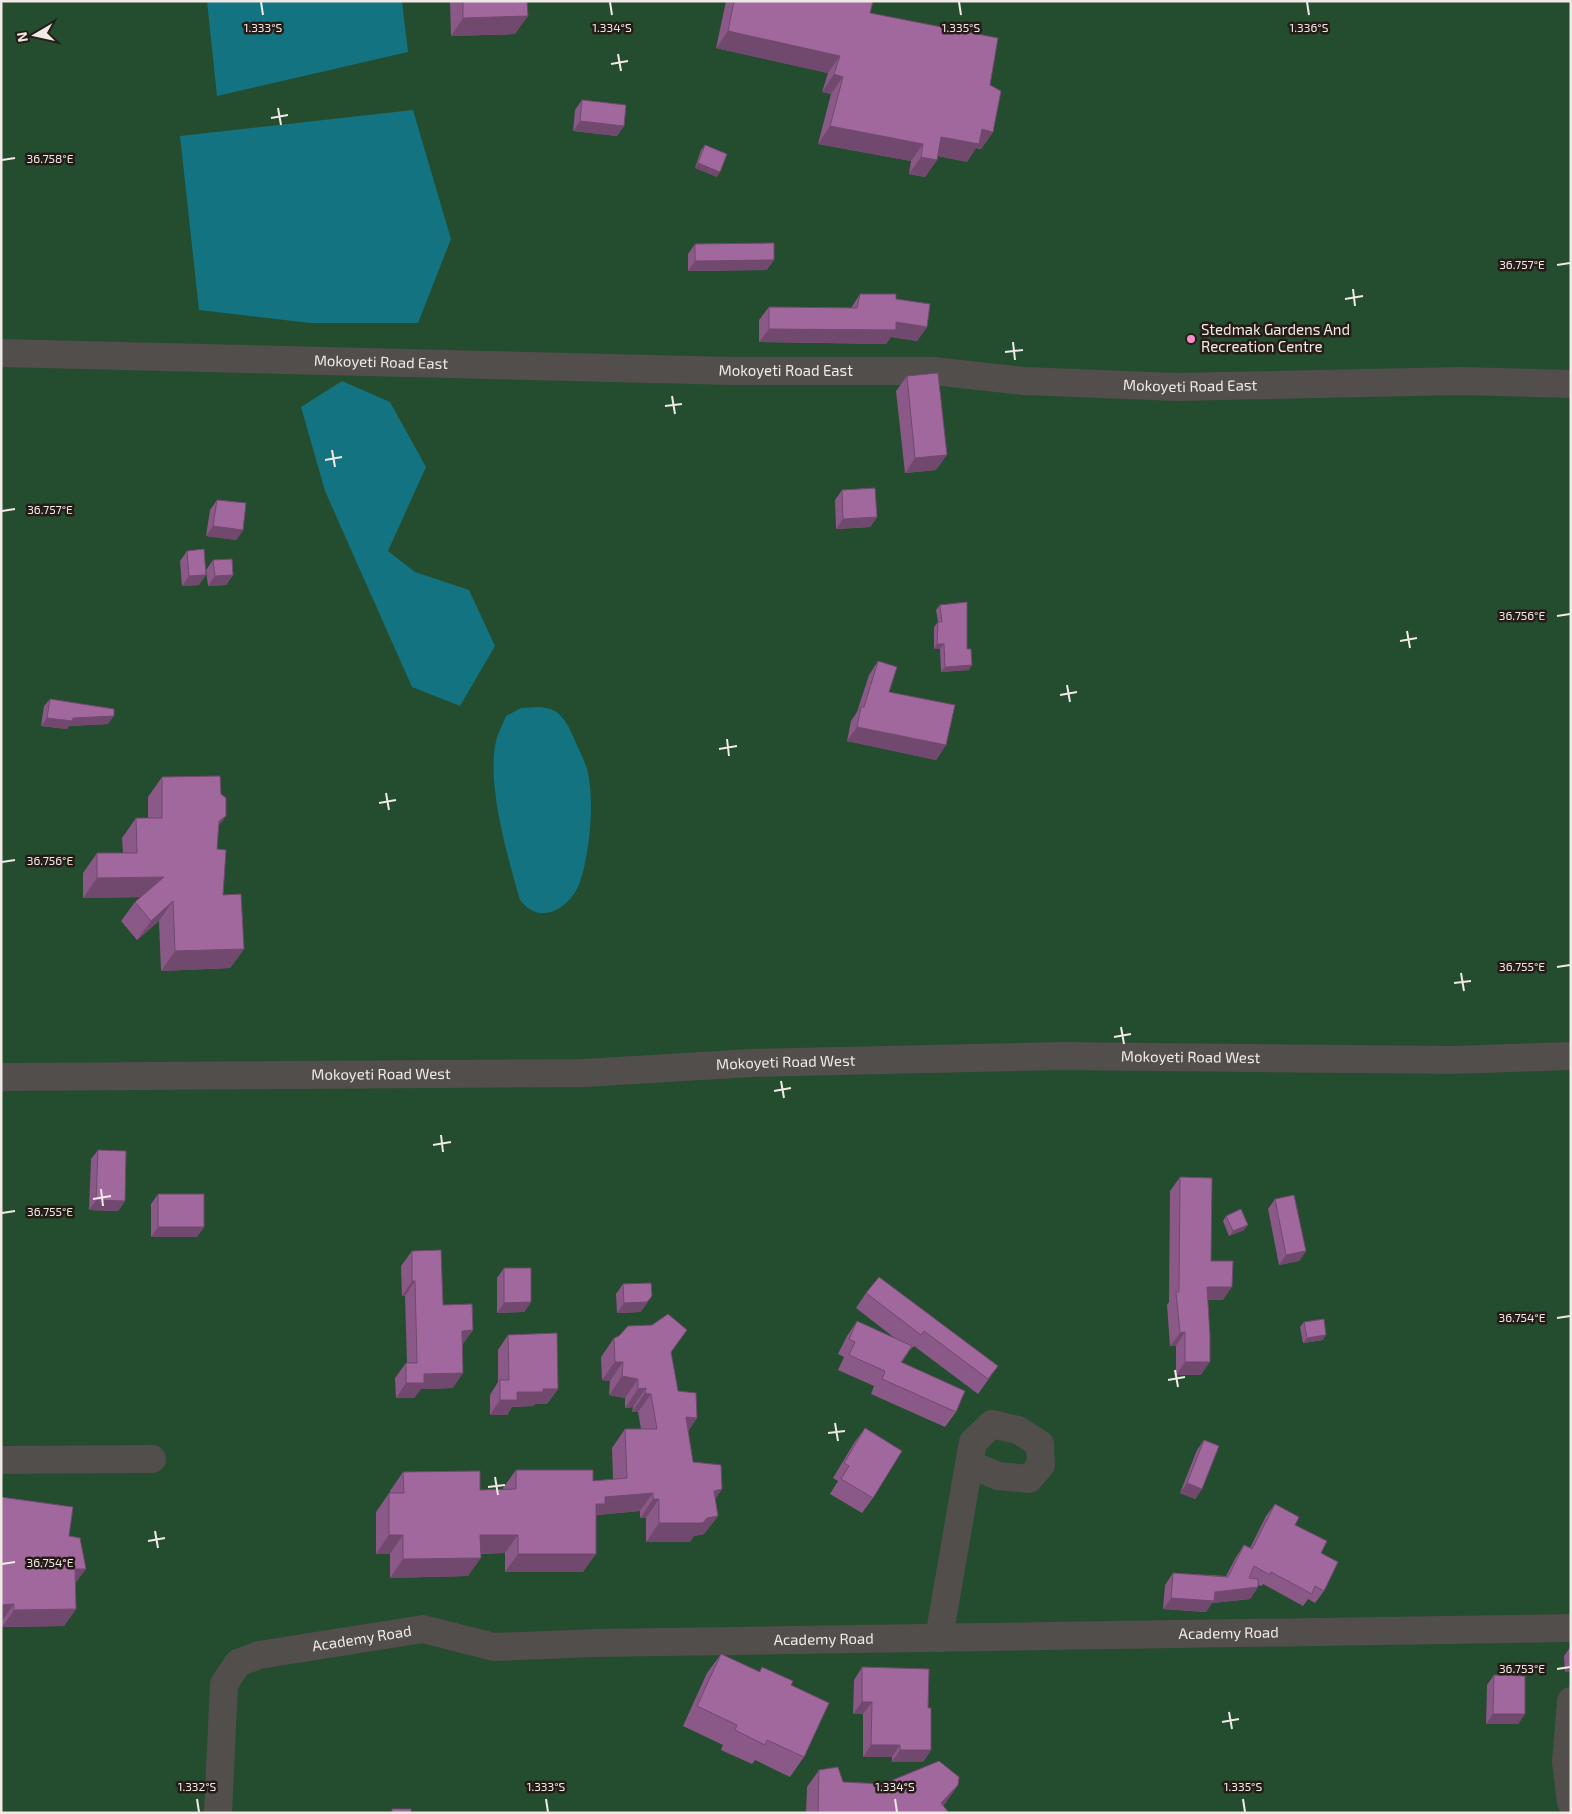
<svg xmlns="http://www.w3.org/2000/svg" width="1572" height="1814" font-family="'Exo 2',sans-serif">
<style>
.green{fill:#244c2e}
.water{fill:#137380}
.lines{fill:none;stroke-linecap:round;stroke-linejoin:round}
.minor{stroke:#524e4b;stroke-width:28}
.wall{fill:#8a5988}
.shaded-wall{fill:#71496f}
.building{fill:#a1689e;stroke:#71496f}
.ticks{fill:none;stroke:#f0e9e6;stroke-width:2}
.poi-dot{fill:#f790cd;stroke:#261c17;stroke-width:2}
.labels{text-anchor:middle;stroke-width:5;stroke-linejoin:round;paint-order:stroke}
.poi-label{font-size:15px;fill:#f0e9e6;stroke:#261c17;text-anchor:start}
.street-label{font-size:15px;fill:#f0e9e6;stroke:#261c17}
.ticks-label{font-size:12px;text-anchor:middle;fill:#f0e9e6;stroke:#261c17;stroke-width:5;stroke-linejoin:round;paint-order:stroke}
</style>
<rect width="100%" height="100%" fill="#261c17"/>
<path class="green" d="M 1,1 L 1571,1 L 1571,1813 L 1,1813 Z"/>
<path class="water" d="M 207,1 L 402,1 L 408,52 L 217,96 Z
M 413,110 L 451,239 L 418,323 L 310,323 L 199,310 L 180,136 Z
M 342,381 L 390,402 L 426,467 L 388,551 L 415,572 L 469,590 L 495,646 L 460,706 L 412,687 L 325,491 L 301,407 Z
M 539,707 C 543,708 550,708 553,710 C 564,715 571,731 575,741 C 579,750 584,759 587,769 C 595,798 590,853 580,882 C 571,908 540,927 520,900 C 508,858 486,784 496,741 C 498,733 503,724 506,716 L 521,708 Z"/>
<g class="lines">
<g class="minor">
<path id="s1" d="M 1,353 L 734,371 L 933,371 L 1024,381 L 1177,387 L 1462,381 L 1571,384"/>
<path id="s2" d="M 1,1077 L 584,1073 L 752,1063 L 1062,1056 L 1453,1060 L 1571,1056"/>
<path d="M 1,1460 L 152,1459"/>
<path d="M 939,1638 L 969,1464 L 973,1442 L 992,1424 L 1018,1430 L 1040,1444 L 1041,1465 L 1029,1479 L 998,1476 L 969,1464"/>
<path d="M 1571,1701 L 1566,1762 L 1571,1802"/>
<path id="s3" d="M 218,1813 L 224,1684 L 238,1663 L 259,1655 L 423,1629 L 494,1647 L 596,1643 L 1571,1628"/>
</g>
</g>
<path class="wall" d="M 450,1 L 527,1 L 515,34 L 451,36 Z
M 726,1 L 873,1 L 870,13 L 990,85 L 993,132 L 981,149 L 976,148 L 967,162 L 938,156 L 937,160 L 925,177 L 909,174 L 911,161 L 818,144 L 831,94 L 822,92 L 828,73 L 716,48 Z
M 582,100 L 624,126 L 617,136 L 573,131 L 575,110 Z
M 705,145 L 717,177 L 695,168 L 701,150 Z
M 695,244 L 767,270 L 688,271 L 688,254 Z
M 860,294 L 896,299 L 927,327 L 917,341 L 891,337 L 886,344 L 759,342 L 759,320 L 769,307 L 851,308 Z
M 907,376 L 936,470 L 905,473 L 896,391 Z
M 842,490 L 877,517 L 870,527 L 836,529 L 835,500 Z
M 217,500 L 243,530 L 236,540 L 206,536 L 210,510 Z
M 187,551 L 199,585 L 182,586 L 180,561 Z
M 213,560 L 233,575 L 226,585 L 208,586 L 206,570 Z
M 940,605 L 967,649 L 969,670 L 941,672 L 940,649 L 934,649 L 934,627 L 938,622 L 936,610 Z
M 878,661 L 889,692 L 946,745 L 936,760 L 847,741 L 851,721 L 857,712 L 869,675 Z
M 50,699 L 108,724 L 69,726 L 67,729 L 41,726 L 44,706 Z
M 162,777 L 221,794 L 226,816 L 218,826 L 217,849 L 223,895 L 244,949 L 230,968 L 161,971 L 159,921 L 137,940 L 121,921 L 135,902 L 141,897 L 83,898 L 83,873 L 97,853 L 123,853 L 122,838 L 136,818 L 148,818 L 148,797 Z
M 98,1150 L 125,1201 L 118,1211 L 89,1210 L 91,1159 Z
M 1180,1177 L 1223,1300 L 1208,1300 L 1201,1375 L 1176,1375 L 1176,1346 L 1170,1346 L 1167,1305 L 1169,1302 L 1170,1191 Z
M 158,1194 L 204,1227 L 197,1237 L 151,1237 L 151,1204 Z
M 1275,1199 L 1306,1251 L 1299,1261 L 1279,1265 L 1268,1209 Z
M 1226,1216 L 1244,1230 L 1229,1236 L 1223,1221 Z
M 412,1251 L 443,1305 L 473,1330 L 462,1345 L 453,1388 L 421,1389 L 414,1398 L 396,1398 L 395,1378 L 406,1363 L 407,1363 L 405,1296 L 402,1296 L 401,1266 Z
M 504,1268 L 531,1302 L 524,1312 L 497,1313 L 497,1278 Z
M 623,1284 L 645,1306 L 640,1312 L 617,1313 L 616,1294 Z
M 866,1293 L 998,1366 L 978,1394 L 914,1346 L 910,1350 L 902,1362 L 956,1412 L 945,1427 L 871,1394 L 874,1386 L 838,1370 L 844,1357 L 838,1354 L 847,1336 L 857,1321 L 896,1339 L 856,1308 Z
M 1304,1322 L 1323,1340 L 1303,1343 L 1300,1327 Z
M 508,1335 L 558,1389 L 547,1404 L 535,1404 L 533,1406 L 512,1407 L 507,1415 L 490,1415 L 490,1395 L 498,1382 L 498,1350 Z
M 614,1338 L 671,1353 L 678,1391 L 697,1418 L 688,1431 L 693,1462 L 722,1489 L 715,1499 L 718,1516 L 704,1534 L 694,1536 L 690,1542 L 646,1542 L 646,1518 L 640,1518 L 640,1511 L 597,1515 L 596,1517 L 583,1572 L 505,1572 L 505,1553 L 481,1554 L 468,1576 L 390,1578 L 390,1554 L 376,1554 L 376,1512 L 389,1493 L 390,1493 L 390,1491 L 403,1472 L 480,1490 L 503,1490 L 503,1488 L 516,1470 L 593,1481 L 613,1479 L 612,1448 L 625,1429 L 641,1429 L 638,1412 L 632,1412 L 633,1407 L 625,1408 L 625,1398 L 609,1395 L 610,1381 L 602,1380 L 601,1357 Z
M 865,1428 L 873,1498 L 862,1513 L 830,1494 L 838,1481 L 833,1478 L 854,1443 Z
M 1204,1440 L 1202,1489 L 1195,1499 L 1180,1493 L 1197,1450 Z
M 1,1497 L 69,1536 L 76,1583 L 76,1609 L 64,1626 L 2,1627 L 2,1621 L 1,1621 Z
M 1275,1504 L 1295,1525 L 1321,1553 L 1324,1591 L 1315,1603 L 1308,1599 L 1303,1606 L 1263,1584 L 1262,1586 L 1258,1585 L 1258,1587 L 1250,1599 L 1212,1603 L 1206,1612 L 1163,1609 L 1165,1585 L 1173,1573 L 1226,1576 L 1236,1557 L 1244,1545 L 1250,1548 L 1266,1516 Z
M 1571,1646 L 1571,1672 L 1565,1672 L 1564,1656 Z
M 721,1654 L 759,1672 L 762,1667 L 791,1685 L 804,1757 L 790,1777 L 755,1760 L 752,1764 L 721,1750 L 723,1745 L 683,1726 L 707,1673 Z
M 862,1667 L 928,1708 L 931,1750 L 923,1762 L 892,1762 L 892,1757 L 863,1757 L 863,1714 L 853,1714 L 854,1680 Z
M 1494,1675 L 1525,1714 L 1518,1724 L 1486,1724 L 1487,1685 Z
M 819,1770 L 843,1782 L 883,1784 L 958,1785 L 946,1802 L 943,1806 L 949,1813 L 806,1813 L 807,1787 Z"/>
<path class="shaded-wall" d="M 528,16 L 515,34 L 451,36 L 463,18 Z
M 728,31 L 840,56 L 828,73 L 716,48 Z
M 834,74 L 843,77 L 831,94 L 822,92 Z
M 580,121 L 624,126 L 617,136 L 573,131 Z
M 830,126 L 923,144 L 911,161 L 818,144 Z
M 982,129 L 993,132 L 981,149 L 976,148 L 967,162 L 929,154 L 941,137 Z
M 921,157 L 937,160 L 925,177 L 909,174 Z
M 698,163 L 720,172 L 717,177 L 695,168 Z
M 774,260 L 767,270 L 688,271 L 695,261 Z
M 896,322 L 927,327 L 917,341 L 891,337 L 886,344 L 759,342 L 769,329 Z
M 947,455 L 936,470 L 905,473 L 915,458 Z
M 877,517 L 870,527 L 836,529 L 843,519 Z
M 213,526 L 243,530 L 236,540 L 206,536 Z
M 206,575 L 199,585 L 182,586 L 189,576 Z
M 233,575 L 226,585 L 208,586 L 215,576 Z
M 937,644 L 944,644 L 940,649 L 934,649 Z
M 972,665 L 969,670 L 941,672 L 945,667 Z
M 114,716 L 108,724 L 69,726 L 67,729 L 41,726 L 47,718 L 73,718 Z
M 857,727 L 946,745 L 936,760 L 847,741 Z
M 226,816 L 212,835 L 219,821 Z
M 164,877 L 150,897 L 83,898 L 97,878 Z
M 173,901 L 159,921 L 137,940 L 151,921 Z
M 244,949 L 230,968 L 161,971 L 175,951 Z
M 96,1200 L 125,1201 L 118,1211 L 89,1210 Z
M 1248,1225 L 1244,1230 L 1229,1236 L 1233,1231 Z
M 158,1227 L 204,1227 L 197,1237 L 151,1237 Z
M 1306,1251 L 1299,1261 L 1279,1265 L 1286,1255 Z
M 412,1281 L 415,1281 L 405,1296 L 402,1296 Z
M 1207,1287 L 1232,1287 L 1223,1300 L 1197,1300 Z
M 652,1296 L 645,1306 L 640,1312 L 617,1313 L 624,1303 Z
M 531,1302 L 524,1312 L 497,1313 L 504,1303 Z
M 473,1330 L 462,1345 L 462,1331 Z
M 1185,1332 L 1176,1346 L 1170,1346 L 1180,1333 Z
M 1326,1335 L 1323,1340 L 1303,1343 L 1307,1338 Z
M 615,1362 L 623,1362 L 610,1381 L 602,1380 Z
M 1185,1362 L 1210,1362 L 1201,1375 L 1176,1375 Z
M 463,1373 L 453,1388 L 421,1389 L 414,1398 L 396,1398 L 406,1383 L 424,1374 Z
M 622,1376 L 638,1379 L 625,1398 L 609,1395 Z
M 646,1388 L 633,1407 L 625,1408 L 638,1389 Z
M 543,1389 L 558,1389 L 547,1404 L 535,1404 L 533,1406 L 512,1407 L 507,1415 L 490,1415 L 500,1400 L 517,1392 Z
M 645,1393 L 651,1394 L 638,1412 L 632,1412 Z
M 686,1417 L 697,1418 L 684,1436 Z
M 1187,1483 L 1202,1489 L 1195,1499 L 1180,1493 Z
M 722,1489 L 709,1507 L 714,1491 Z
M 653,1493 L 640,1511 L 597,1515 L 592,1523 L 596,1504 L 605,1497 Z
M 653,1499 L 659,1499 L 646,1518 L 640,1518 Z
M 718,1516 L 704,1534 L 694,1536 L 690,1542 L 646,1542 L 659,1523 L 707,1518 Z
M 389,1535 L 403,1535 L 390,1554 L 376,1554 Z
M 480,1535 L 518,1535 L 505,1553 L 467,1554 Z
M 518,1554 L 596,1554 L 583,1572 L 505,1572 Z
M 481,1558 L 468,1576 L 390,1578 L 403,1559 Z
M 75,1569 L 86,1569 L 74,1585 Z
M 1258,1587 L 1250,1599 L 1212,1603 L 1206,1612 L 1163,1609 L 1171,1598 Z
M 14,1604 L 2,1621 L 1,1621 L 1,1605 Z
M 76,1609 L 64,1626 L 2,1627 L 14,1610 Z
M 1571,1663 L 1571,1672 L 1565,1672 Z
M 862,1702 L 872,1702 L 863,1714 L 853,1714 Z
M 1493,1714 L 1525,1714 L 1518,1724 L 1486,1724 Z
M 871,1745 L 900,1745 L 892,1757 L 863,1757 Z
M 900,1750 L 931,1750 L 923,1762 L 892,1762 Z
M 958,1785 L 946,1802 L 936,1813 L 941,1803 Z"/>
<path class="building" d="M 463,1 L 527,1 L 528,16 L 463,18 Z
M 734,1 L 873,1 L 870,13 L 998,38 L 990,85 L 1001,91 L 993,132 L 982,129 L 979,144 L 941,137 L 937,160 L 921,157 L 923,144 L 830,126 L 843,77 L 834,74 L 840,56 L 728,31 Z
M 582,100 L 626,105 L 624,126 L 580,121 Z
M 705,145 L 727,154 L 720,172 L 698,163 Z
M 774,243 L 774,260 L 695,261 L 695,244 Z
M 860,294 L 896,294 L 896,299 L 930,304 L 927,327 L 896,322 L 896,330 L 769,329 L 769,307 L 857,308 Z
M 938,373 L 947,455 L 915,458 L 907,376 Z
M 875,488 L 877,517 L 843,519 L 842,490 Z
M 217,500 L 246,503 L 243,530 L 213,526 Z
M 204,549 L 206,575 L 189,576 L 187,551 Z
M 232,559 L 233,575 L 215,576 L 213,560 Z
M 967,602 L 967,649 L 971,649 L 972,665 L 945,667 L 944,644 L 937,644 L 938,622 L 942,622 L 940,605 Z
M 878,661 L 897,667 L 889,692 L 955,705 L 946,745 L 857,727 L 861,707 L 864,707 Z
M 50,699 L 114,709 L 114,716 L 73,718 L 72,721 L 47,718 Z
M 220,776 L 221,794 L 226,798 L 226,816 L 219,821 L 217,849 L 226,850 L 223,895 L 241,894 L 244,949 L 175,951 L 173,901 L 151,921 L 135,902 L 164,877 L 97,878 L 97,853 L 137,853 L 136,818 L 162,818 L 162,777 Z
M 98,1150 L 126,1151 L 125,1201 L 96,1200 Z
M 1180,1177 L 1212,1178 L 1211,1261 L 1233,1261 L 1232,1287 L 1207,1287 L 1210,1336 L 1210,1362 L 1185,1362 L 1185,1332 L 1180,1333 L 1176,1292 L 1179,1292 Z
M 158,1194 L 204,1194 L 204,1227 L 158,1227 Z
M 1294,1195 L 1306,1251 L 1286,1255 L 1275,1199 Z
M 1241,1209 L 1248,1225 L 1233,1231 L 1226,1216 Z
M 441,1250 L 443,1305 L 472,1304 L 473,1330 L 462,1331 L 463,1373 L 424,1374 L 424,1383 L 406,1383 L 406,1363 L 417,1363 L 415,1281 L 412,1281 L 412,1251 Z
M 504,1268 L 531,1268 L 531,1302 L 504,1303 Z
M 879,1277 L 998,1366 L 988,1379 L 924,1331 L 921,1335 L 866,1293 Z
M 651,1283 L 652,1296 L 647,1302 L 624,1303 L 623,1284 Z
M 668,1314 L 687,1330 L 671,1352 L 678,1391 L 696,1393 L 697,1418 L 686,1417 L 693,1462 L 721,1465 L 722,1489 L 714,1491 L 718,1516 L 707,1518 L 703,1523 L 659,1523 L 659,1499 L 653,1499 L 653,1493 L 605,1497 L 605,1504 L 596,1504 L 596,1554 L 518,1554 L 518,1535 L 480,1535 L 481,1558 L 403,1559 L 403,1535 L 389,1535 L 389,1493 L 404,1493 L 403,1472 L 480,1471 L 480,1490 L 516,1489 L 516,1470 L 593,1470 L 593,1481 L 627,1478 L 625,1429 L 657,1429 L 651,1394 L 645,1393 L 646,1388 L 638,1389 L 638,1379 L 622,1376 L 623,1362 L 615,1362 L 614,1338 L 619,1336 L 628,1326 L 652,1325 Z
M 1324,1319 L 1326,1335 L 1307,1338 L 1304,1322 Z
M 857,1321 L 912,1346 L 901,1362 L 965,1391 L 956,1412 L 882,1379 L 885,1371 L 849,1355 L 855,1342 L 849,1339 Z
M 557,1333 L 558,1389 L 543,1389 L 543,1392 L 517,1392 L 517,1400 L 500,1400 L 500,1380 L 509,1380 L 508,1335 Z
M 865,1428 L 902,1451 L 873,1498 L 841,1479 L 849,1466 L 844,1463 Z
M 1204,1440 L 1219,1446 L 1202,1489 L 1187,1483 Z
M 1,1497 L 73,1507 L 69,1536 L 80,1538 L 86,1569 L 75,1569 L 76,1609 L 14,1610 L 14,1604 L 1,1605 Z
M 1275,1504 L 1299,1517 L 1295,1525 L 1327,1541 L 1321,1553 L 1338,1562 L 1324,1591 L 1315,1586 L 1312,1594 L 1271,1572 L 1270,1575 L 1254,1566 L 1249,1578 L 1258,1579 L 1258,1587 L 1215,1592 L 1214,1601 L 1171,1598 L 1173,1573 L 1228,1577 L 1244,1545 L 1252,1549 Z
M 721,1654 L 760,1672 L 762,1667 L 793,1681 L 791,1685 L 829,1703 L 804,1757 L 767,1740 L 765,1745 L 735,1730 L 737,1725 L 697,1706 Z
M 862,1667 L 929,1669 L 928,1708 L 931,1708 L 931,1750 L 900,1750 L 900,1745 L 871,1745 L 872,1702 L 862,1702 Z
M 1494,1675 L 1525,1676 L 1525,1714 L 1493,1714 Z
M 939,1761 L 959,1777 L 958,1785 L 941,1803 L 949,1813 L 818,1813 L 819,1770 L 838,1767 L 843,1782 L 883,1784 Z
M 392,1809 L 411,1809 L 411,1813 L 392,1813 Z"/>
<path class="ticks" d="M 261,2 L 263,15M 610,2 L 612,15M 959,2 L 961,15M 1307,2 L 1309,15M 618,54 L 621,71M 611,64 L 628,61M 278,108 L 281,125M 271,118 L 288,115M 2,160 L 15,158M 1557,265 L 1570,263M 1353,289 L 1355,306M 1345,299 L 1363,296M 1013,342 L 1015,360M 1005,352 L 1023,350M 672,396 L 675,414M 665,406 L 682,404M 332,450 L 335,467M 325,460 L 342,457M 2,511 L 15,509M 1557,616 L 1570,614M 1407,631 L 1410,648M 1400,641 L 1417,638M 1067,685 L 1070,702M 1060,695 L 1077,692M 727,739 L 729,756M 719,749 L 737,746M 386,793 L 389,810M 379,803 L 396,800M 2,862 L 15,860M 1557,967 L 1570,965M 1461,973 L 1464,991M 1454,983 L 1471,981M 1121,1027 L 1124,1044M 1114,1037 L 1131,1034M 781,1081 L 784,1098M 774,1091 L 791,1088M 441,1135 L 443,1152M 433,1145 L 451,1142M 101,1189 L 103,1206M 93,1199 L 111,1196M 2,1213 L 15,1211M 1557,1318 L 1570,1316M 1175,1370 L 1178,1387M 1168,1380 L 1185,1377M 835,1423 L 838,1441M 828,1433 L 845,1431M 495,1477 L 498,1495M 488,1487 L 505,1485M 155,1531 L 158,1548M 148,1541 L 165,1538M 2,1564 L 15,1562M 1557,1669 L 1570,1667M 1229,1712 L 1232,1729M 1222,1722 L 1239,1719M 197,1799 L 199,1812M 546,1799 L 548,1812M 895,1799 L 897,1812M 1243,1799 L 1245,1812"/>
<circle class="poi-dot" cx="1191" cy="339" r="5"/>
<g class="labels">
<g class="poi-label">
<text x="1201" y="335">Stedmak Gardens And<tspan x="1201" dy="17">Recreation Centre</tspan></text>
</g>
<g class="street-label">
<text dy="5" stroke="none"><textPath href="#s1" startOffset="380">Mokoyeti Road East</textPath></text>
<text dy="5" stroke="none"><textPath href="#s1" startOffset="785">Mokoyeti Road East</textPath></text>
<text dy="5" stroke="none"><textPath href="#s1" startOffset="1190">Mokoyeti Road East</textPath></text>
<text dy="5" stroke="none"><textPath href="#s2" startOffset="1190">Mokoyeti Road West</textPath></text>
<text dy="5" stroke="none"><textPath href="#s2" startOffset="785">Mokoyeti Road West</textPath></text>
<text dy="5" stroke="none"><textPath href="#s2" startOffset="380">Mokoyeti Road West</textPath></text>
<text dy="5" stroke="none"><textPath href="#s3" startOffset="1151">Academy Road</textPath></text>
<text dy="5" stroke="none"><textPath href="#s3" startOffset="281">Academy Road</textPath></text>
<text dy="5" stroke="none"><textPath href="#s3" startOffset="746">Academy Road</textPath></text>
</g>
</g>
<g class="ticks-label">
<text x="1309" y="32">1.336°S</text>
<text x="263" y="32">1.333°S</text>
<text x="612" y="32">1.334°S</text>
<text x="961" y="32">1.335°S</text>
<text x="50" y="163">36.758°E</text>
<text x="1522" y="269">36.757°E</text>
<text x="50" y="514">36.757°E</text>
<text x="1522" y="620">36.756°E</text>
<text x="50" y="865">36.756°E</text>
<text x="1522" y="971">36.755°E</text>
<text x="50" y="1216">36.755°E</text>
<text x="1522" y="1322">36.754°E</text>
<text x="50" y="1567">36.754°E</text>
<text x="1522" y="1673">36.753°E</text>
<text x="197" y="1791">1.332°S</text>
<text x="546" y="1791">1.333°S</text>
<text x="895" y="1791">1.334°S</text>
<text x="1243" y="1791">1.335°S</text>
</g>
<rect width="1572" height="1814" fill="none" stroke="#f0e9e6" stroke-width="5"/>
<g transform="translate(35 35) rotate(261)" stroke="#261c17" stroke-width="4" paint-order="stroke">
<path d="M0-4L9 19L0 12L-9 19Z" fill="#f0e9e6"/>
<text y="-8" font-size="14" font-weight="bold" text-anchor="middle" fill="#f0e9e6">N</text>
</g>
</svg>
